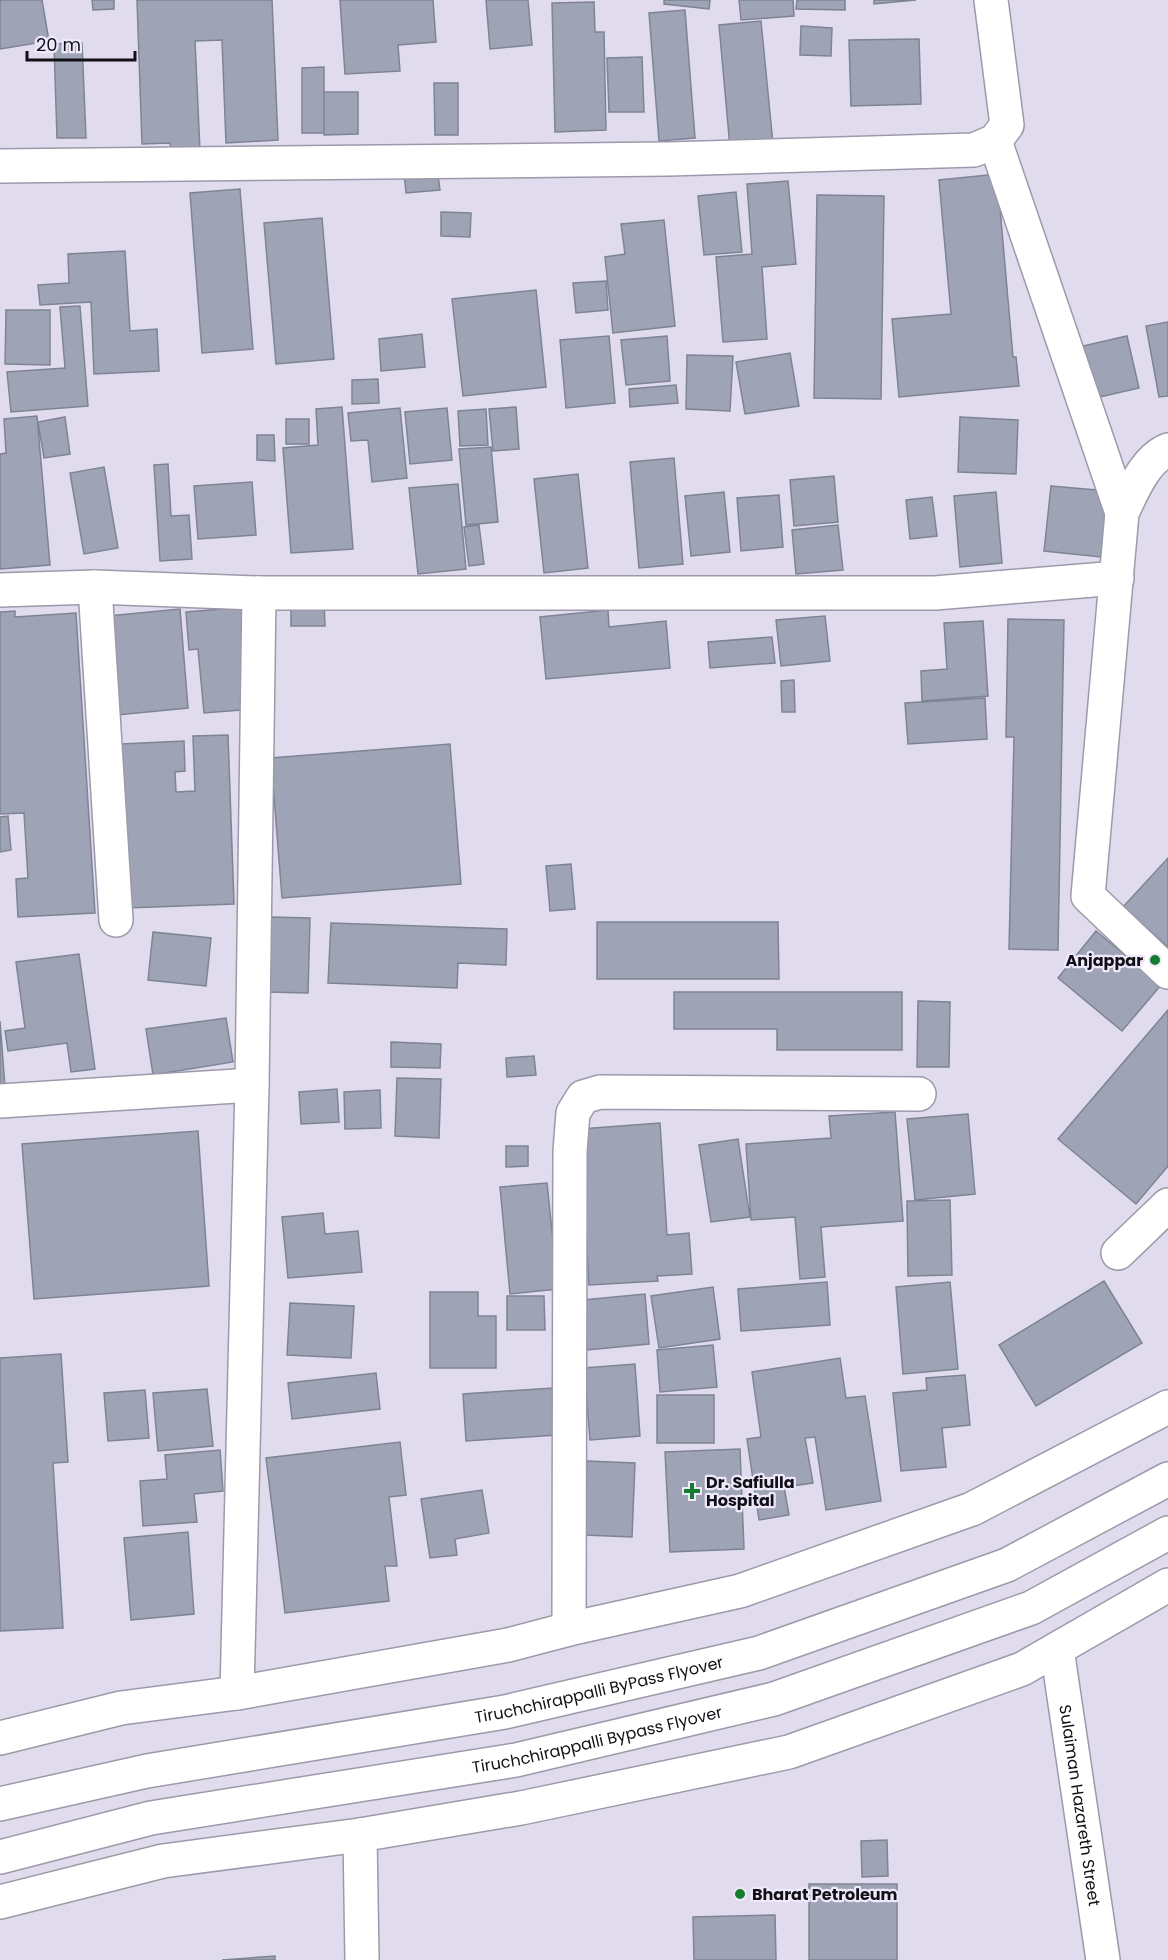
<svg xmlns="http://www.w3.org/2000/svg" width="1168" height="1960" font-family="Poppins,sans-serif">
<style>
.building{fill:#9ea4b5;stroke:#7d8494;stroke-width:1.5}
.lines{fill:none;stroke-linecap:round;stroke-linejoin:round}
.minor-casing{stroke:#9e99aa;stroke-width:36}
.highway-casing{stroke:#9e99aa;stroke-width:36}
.minor{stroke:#fff;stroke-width:33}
.highway{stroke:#fff;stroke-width:33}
.poi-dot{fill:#167c2f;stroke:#eee8fb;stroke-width:2}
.labels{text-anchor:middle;stroke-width:4.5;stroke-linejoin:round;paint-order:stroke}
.poi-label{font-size:16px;font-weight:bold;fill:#121016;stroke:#eee8fb;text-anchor:start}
.street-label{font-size:16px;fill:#121016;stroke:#eee8fb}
</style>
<rect width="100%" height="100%" fill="#e1dbee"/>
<path class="building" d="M 0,0 L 42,0 L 49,41 L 0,49 Z
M 92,0 L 114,0 L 114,9 L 93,10 Z
M 137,0 L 272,0 L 278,140 L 226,143 L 222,40 L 195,41 L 200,151 L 171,152 L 170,143 L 142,144 Z
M 340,0 L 433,0 L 436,42 L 398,45 L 400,71 L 345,74 Z
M 486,0 L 528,0 L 532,45 L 490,49 Z
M 664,0 L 710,0 L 709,9 L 664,4 Z
M 739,0 L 793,0 L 794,16 L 741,20 Z
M 797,0 L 845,0 L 845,10 L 796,9 Z
M 874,0 L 916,0 L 874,4 Z
M 594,2 L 595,32 L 604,32 L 606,130 L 555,132 L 552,3 Z
M 685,10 L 695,138 L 659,141 L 649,13 Z
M 761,21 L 773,144 L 730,148 L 719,25 Z
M 801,26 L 832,28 L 831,56 L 800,55 Z
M 919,39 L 921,104 L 851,106 L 849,40 Z
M 82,43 L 86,138 L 57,138 L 54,44 Z
M 642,57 L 644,112 L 609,112 L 607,58 Z
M 324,67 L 324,133 L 302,133 L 302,68 Z
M 434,83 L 458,83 L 458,135 L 435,135 Z
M 324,92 L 358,92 L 358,134 L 324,135 Z
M 437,168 L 440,190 L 406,193 L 404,172 Z
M 997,174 L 1013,357 L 1016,357 L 1019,386 L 899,397 L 892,319 L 951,314 L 939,180 Z
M 788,181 L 796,264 L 762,267 L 767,339 L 723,342 L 716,257 L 752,254 L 747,184 Z
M 240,189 L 253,349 L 202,353 L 190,193 Z
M 736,192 L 742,252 L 704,255 L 698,196 Z
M 817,195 L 884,196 L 881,399 L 814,398 Z
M 441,212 L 471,213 L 470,237 L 441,236 Z
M 322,218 L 334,359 L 276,364 L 264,223 Z
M 664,220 L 675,326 L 613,333 L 605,257 L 625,254 L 621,224 Z
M 125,251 L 130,331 L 157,329 L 159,371 L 94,374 L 91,302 L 40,305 L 38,285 L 69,283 L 68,254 Z
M 606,281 L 608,310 L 576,313 L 573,283 Z
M 536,290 L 546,387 L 463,396 L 452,299 Z
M 80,306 L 88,406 L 11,412 L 7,372 L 65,368 L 60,307 Z
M 6,310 L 50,310 L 50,365 L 5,364 Z
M 1168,322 L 1168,396 L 1159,397 L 1146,326 Z
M 422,334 L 425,367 L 381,371 L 379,339 Z
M 609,336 L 615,403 L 566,408 L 560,340 Z
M 667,336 L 670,381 L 626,385 L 621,340 Z
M 1127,336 L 1139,388 L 1095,398 L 1083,346 Z
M 790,353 L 799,406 L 745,414 L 736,362 Z
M 687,355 L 733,356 L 730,411 L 686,409 Z
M 378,379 L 379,403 L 352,404 L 352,380 Z
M 676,385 L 678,403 L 630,407 L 629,389 Z
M 342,407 L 353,549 L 291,553 L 283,448 L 318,445 L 316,409 Z
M 516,407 L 519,449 L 493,451 L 489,409 Z
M 400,408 L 407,478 L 372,482 L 368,440 L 351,441 L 348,413 Z
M 447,408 L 452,460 L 410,464 L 405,412 Z
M 486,409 L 488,445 L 460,446 L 458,411 Z
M 37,416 L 50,565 L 0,569 L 0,454 L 6,453 L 4,419 Z
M 65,417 L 70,454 L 44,458 L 38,422 Z
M 960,417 L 1018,420 L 1016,474 L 958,472 Z
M 286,419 L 309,419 L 309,444 L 286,444 Z
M 257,435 L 274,435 L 275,461 L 257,460 Z
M 491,447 L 498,522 L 466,525 L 459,449 Z
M 674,458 L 683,564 L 639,568 L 630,462 Z
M 168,464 L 171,516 L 189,515 L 192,559 L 160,561 L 154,465 Z
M 104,467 L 118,548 L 84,554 L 70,473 Z
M 578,474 L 588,568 L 544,573 L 534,479 Z
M 834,476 L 838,522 L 794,526 L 790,480 Z
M 252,482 L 256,535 L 198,539 L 194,486 Z
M 458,484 L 466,569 L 418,574 L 409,488 Z
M 1051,486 L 1108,491 L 1101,557 L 1044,551 Z
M 724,492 L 730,552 L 691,556 L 685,496 Z
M 996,492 L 1002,563 L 960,567 L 954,496 Z
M 779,495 L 783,547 L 741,551 L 737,498 Z
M 932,497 L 937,536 L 910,539 L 906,500 Z
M 479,525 L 484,564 L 469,566 L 464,527 Z
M 838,525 L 843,570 L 796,574 L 792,530 Z
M 324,603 L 325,626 L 291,626 L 291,604 Z
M 246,607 L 254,709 L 204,713 L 198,649 L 189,650 L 186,612 Z
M 180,609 L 188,708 L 117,715 L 108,616 Z
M 608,610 L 609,627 L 666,621 L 670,668 L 546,679 L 540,617 Z
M 15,611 L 15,617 L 76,613 L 95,913 L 18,917 L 16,879 L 28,878 L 24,813 L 0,814 L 0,612 Z
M 825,616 L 830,661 L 781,666 L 776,620 Z
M 1008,619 L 1064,620 L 1058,950 L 1009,949 L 1014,737 L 1006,737 Z
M 983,621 L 988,696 L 922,701 L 921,671 L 947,669 L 944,623 Z
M 772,637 L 775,663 L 710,668 L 708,642 Z
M 794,680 L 795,712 L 782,712 L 781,681 Z
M 985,698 L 987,739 L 908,744 L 905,703 Z
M 228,735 L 234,904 L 127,908 L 121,744 L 184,741 L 185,771 L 175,772 L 176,792 L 195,791 L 193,736 Z
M 450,744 L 461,884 L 282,898 L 271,758 Z
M 8,816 L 11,850 L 0,852 L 0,817 Z
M 1168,858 L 1168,947 L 1123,907 Z
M 571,864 L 575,909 L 550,911 L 546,866 Z
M 270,917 L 310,918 L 308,993 L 268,992 Z
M 597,922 L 778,922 L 779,979 L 597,979 Z
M 331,923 L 507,929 L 506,965 L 458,963 L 457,988 L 328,983 Z
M 1096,931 L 1161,985 L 1122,1031 L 1058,978 Z
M 153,932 L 211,938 L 206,986 L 148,980 Z
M 79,954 L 95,1069 L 71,1072 L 67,1043 L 8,1051 L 5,1031 L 25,1028 L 16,962 Z
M 674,992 L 902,992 L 902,1050 L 777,1050 L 777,1029 L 674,1029 Z
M 918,1001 L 950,1002 L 949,1067 L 917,1067 Z
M 1168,1010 L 1168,1166 L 1136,1204 L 1058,1139 Z
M 226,1018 L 233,1062 L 153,1075 L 146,1029 Z
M 0,1021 L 5,1087 L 0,1087 Z
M 391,1042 L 441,1044 L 440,1068 L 391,1067 Z
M 534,1056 L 536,1075 L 507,1077 L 506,1058 Z
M 397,1078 L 441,1079 L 439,1138 L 395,1136 Z
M 337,1089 L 339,1122 L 301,1124 L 299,1092 Z
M 380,1090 L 381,1128 L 345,1129 L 344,1092 Z
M 895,1112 L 903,1221 L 821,1227 L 825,1277 L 800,1279 L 795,1217 L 751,1220 L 746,1144 L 831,1138 L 829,1116 Z
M 968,1114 L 975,1194 L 915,1200 L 907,1119 Z
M 660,1123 L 667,1235 L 689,1233 L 692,1274 L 657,1276 L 658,1281 L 589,1285 L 580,1129 Z
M 198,1131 L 209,1286 L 34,1299 L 22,1144 Z
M 738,1139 L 750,1217 L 711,1222 L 699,1145 Z
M 506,1146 L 528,1146 L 528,1166 L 506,1167 Z
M 547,1183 L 558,1289 L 510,1294 L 500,1187 Z
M 950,1200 L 952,1275 L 908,1276 L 907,1201 Z
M 323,1213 L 325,1234 L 358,1231 L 362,1272 L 288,1278 L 282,1217 Z
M 1104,1281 L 1142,1343 L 1036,1406 L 999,1345 Z
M 827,1282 L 830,1325 L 741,1331 L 738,1289 Z
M 950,1282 L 958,1369 L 903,1374 L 896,1287 Z
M 713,1287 L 720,1339 L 659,1348 L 651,1296 Z
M 430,1292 L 478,1292 L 478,1316 L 496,1316 L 496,1368 L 430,1368 Z
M 645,1294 L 649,1344 L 587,1350 L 583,1300 Z
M 507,1296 L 544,1296 L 545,1330 L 507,1330 Z
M 290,1303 L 354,1306 L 351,1358 L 287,1355 Z
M 713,1345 L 717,1387 L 660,1392 L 657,1350 Z
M 61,1354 L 68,1462 L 53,1463 L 63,1628 L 0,1631 L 0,1358 Z
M 840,1358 L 846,1398 L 865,1396 L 881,1501 L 826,1510 L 815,1437 L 805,1438 L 813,1483 L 784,1487 L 789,1515 L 759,1520 L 747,1439 L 761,1437 L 752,1372 Z
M 635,1364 L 640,1436 L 590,1440 L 584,1368 Z
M 376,1373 L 380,1409 L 292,1419 L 288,1383 Z
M 965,1375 L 970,1425 L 942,1428 L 946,1467 L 901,1471 L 893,1393 L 927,1390 L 926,1378 Z
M 553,1388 L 557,1435 L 466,1441 L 463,1394 Z
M 207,1389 L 213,1446 L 158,1451 L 153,1393 Z
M 145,1390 L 149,1438 L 108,1441 L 104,1393 Z
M 657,1395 L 714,1395 L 714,1443 L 657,1443 Z
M 400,1442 L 406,1495 L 389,1497 L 397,1566 L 385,1566 L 389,1601 L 285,1613 L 266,1458 Z
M 740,1449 L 744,1549 L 670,1552 L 665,1452 Z
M 220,1450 L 223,1491 L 194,1494 L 197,1522 L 143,1526 L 140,1481 L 167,1479 L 165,1455 Z
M 587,1461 L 635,1463 L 632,1537 L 584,1535 Z
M 482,1490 L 489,1533 L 455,1539 L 457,1555 L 430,1558 L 421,1499 Z
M 188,1532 L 194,1614 L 131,1620 L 124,1538 Z
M 887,1840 L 888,1876 L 862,1877 L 861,1841 Z
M 809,1884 L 897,1884 L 897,1960 L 809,1960 Z
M 775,1915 L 776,1960 L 694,1960 L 693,1917 Z
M 275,1956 L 275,1960 L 222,1960 Z"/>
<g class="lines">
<g class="minor-casing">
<g id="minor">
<path d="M 995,141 L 1122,513"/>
<path d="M 0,166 L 668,159 L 974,150 L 995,141 L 1007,125 L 991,0"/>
<path d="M 1168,450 C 1145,459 1132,492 1122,513 L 1088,896 L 1168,972"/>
<path d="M 95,587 L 116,920"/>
<path d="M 0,590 L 95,587 L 259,593 L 935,593 L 1117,578"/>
<path d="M 0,1101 L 252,1085"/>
<path d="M 1118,1253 L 1168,1205"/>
<path d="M 569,1629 L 570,1151 L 573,1113 L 583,1097 L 600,1092 L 919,1094"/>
<path id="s1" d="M 1057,1649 L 1103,1960"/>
<path d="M 237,1693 L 252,1085 L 259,593"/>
<path d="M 0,1738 L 121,1708 L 237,1693 L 508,1645 L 569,1629 L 740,1591 L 972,1509 L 1168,1407"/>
<path d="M 360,1835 L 362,1960"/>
<path d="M 0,1902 L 163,1861 L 360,1835 L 521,1808 L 789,1752 L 1022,1669 L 1168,1585"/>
</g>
</g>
<g class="highway-casing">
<g id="highway">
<path id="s2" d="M 0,1804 L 147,1771 L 505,1712 L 759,1653 L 1007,1565 L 1168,1479"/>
<path id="s3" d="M 0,1857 L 151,1818 L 516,1760 L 774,1699 L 1031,1608 L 1168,1533"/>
</g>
</g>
<use href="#minor" class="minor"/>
<use href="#highway" class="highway"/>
</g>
<g class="poi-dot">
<circle cx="1155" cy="960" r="6"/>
<path d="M689 1482h6v6h6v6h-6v6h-6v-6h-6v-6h6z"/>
<circle cx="740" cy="1894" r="6"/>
</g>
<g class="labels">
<g class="poi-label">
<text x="1143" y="966" text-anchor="end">Anjappar</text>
<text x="706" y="1488">Dr. Safiulla<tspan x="706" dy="18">Hospital</tspan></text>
<text x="752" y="1900">Bharat Petroleum</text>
</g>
<g class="street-label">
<text dy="6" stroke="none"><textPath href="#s2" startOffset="610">Tiruchchirappalli ByPass Flyover</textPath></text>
<text dy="6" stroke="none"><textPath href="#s3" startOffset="609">Tiruchchirappalli Bypass Flyover</textPath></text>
<text dy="6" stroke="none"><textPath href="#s1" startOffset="158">Sulaiman Hazareth Street</textPath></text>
</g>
</g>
<path d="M27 51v9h108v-9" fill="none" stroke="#121016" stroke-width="3"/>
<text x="36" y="51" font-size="18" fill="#121016" stroke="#eee8fb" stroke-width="4.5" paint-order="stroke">20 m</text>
</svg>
